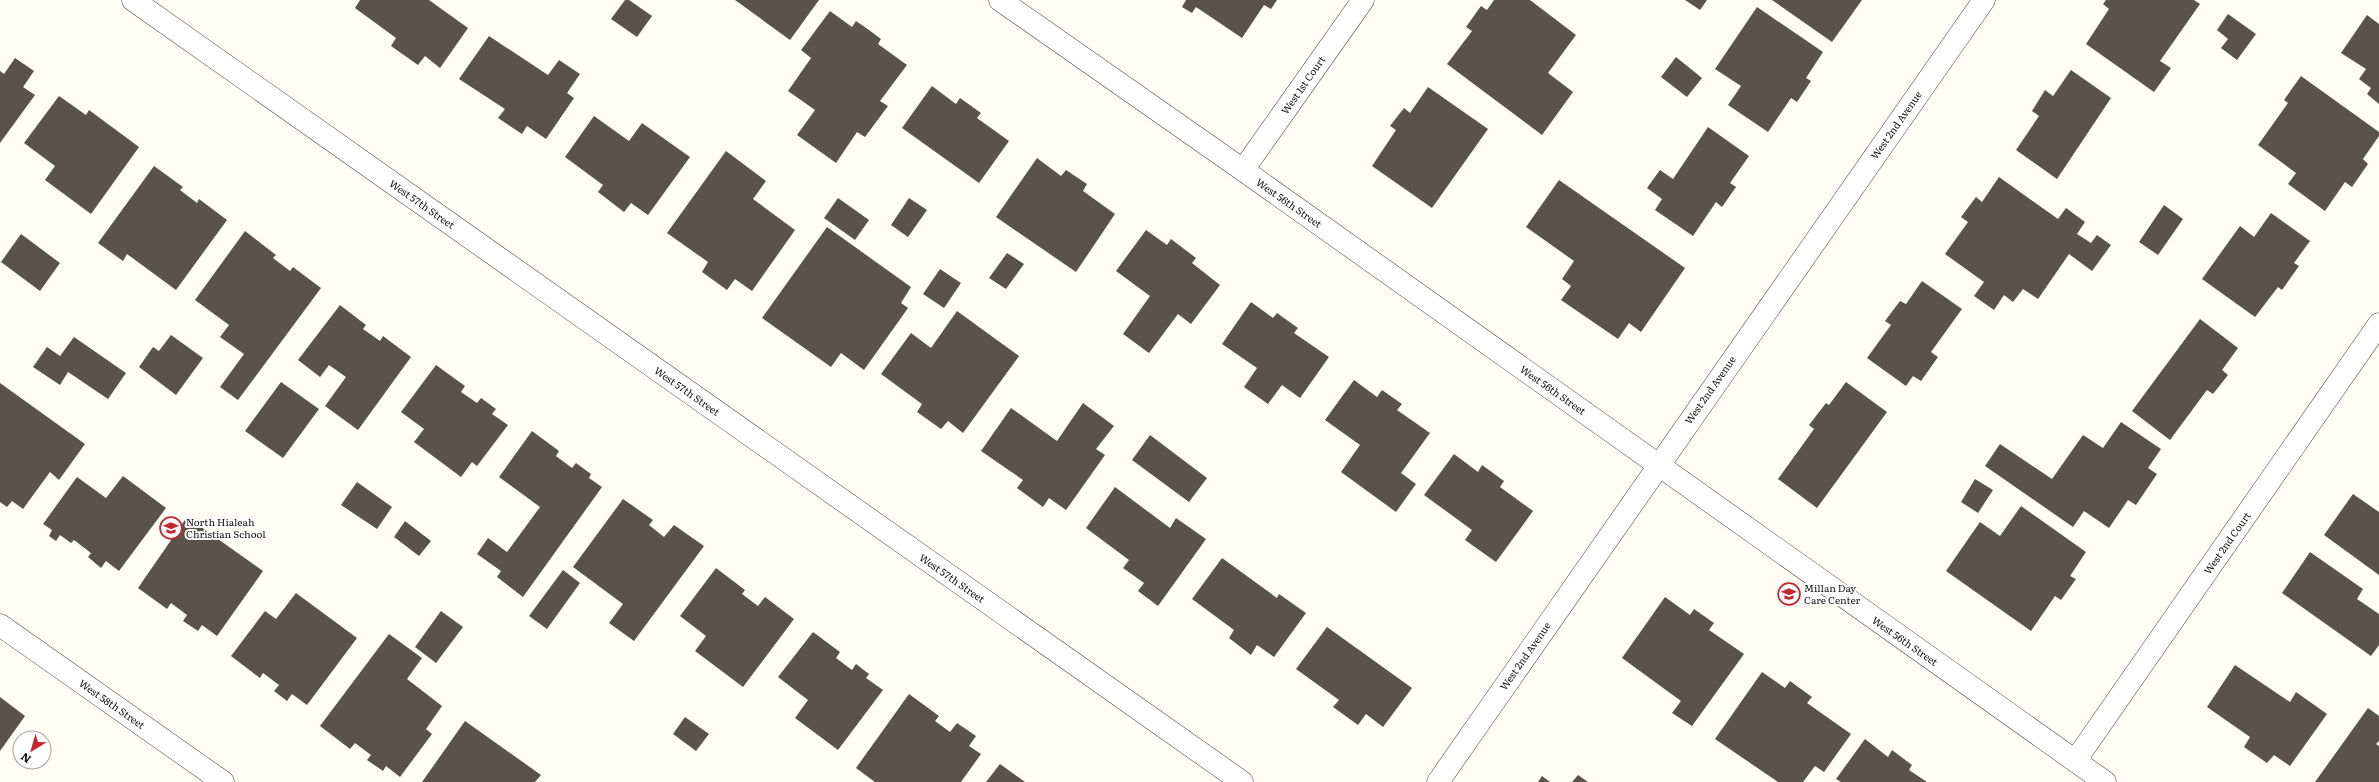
<svg xmlns="http://www.w3.org/2000/svg" width="2379" height="782" font-family="Literata,serif">
<style>
.building{fill:#5a524d}
.lines{fill:none;stroke-linecap:round;stroke-linejoin:round}
.minor-casing{stroke:#444;stroke-width:23}
.minor{stroke:#fff;stroke-width:22}
.labels{text-anchor:middle;stroke-width:4;stroke-linejoin:round;paint-order:stroke}
.street-label{font-size:10px;fill:#111;stroke:#fff}
.poi-label{font-size:10px;fill:#111;stroke:#fff;text-anchor:start}
</style>
<rect width="100%" height="100%" fill="#fffdf5"/>
<path class="building" d="M 360,0 L 429,0 L 468,28 L 440,68 L 425,56 L 418,65 L 391,46 L 396,38 L 355,8 Z
M 625,0 L 629,0 L 652,16 L 637,37 L 611,19 Z
M 735,0 L 819,0 L 790,40 Z
M 1186,0 L 1277,0 L 1271,9 L 1264,5 L 1242,38 L 1196,7 L 1192,13 L 1182,7 Z
M 1494,0 L 1530,0 L 1576,35 L 1548,73 L 1573,92 L 1542,135 L 1447,64 L 1472,31 L 1466,27 L 1481,6 L 1487,10 Z
M 1685,0 L 1707,0 L 1700,10 Z
M 1772,0 L 1862,0 L 1832,42 Z
M 2106,0 L 2194,0 L 2200,4 L 2160,61 L 2171,68 L 2154,92 L 2086,44 L 2109,9 L 2103,4 Z
M 1757,7 L 1823,52 L 1806,78 L 1811,81 L 1797,102 L 1791,98 L 1768,132 L 1728,105 L 1741,86 L 1715,69 Z
M 830,11 L 852,27 L 856,21 L 869,30 L 881,39 L 878,44 L 907,65 L 880,101 L 888,106 L 865,137 L 857,132 L 836,163 L 797,135 L 815,110 L 788,91 L 811,58 L 801,50 Z
M 2228,14 L 2256,34 L 2237,60 L 2221,48 L 2228,39 L 2217,30 Z
M 2367,15 L 2379,24 L 2379,104 L 2367,94 L 2371,88 L 2359,79 L 2366,69 L 2341,53 Z
M 489,36 L 548,75 L 559,60 L 580,74 L 567,93 L 574,98 L 546,139 L 527,126 L 522,134 L 498,118 L 505,109 L 459,79 Z
M 1676,57 L 1702,78 L 1687,97 L 1661,77 Z
M 15,58 L 34,71 L 23,87 L 35,95 L 0,143 L 0,71 L 4,74 Z
M 2071,70 L 2111,98 L 2057,179 L 2016,150 L 2039,116 L 2032,111 L 2045,90 L 2053,96 Z
M 2301,76 L 2379,132 L 2379,136 L 2363,159 L 2368,164 L 2352,187 L 2345,182 L 2325,211 L 2288,184 L 2296,173 L 2258,145 L 2288,103 L 2284,100 Z
M 932,86 L 956,104 L 960,98 L 981,113 L 977,118 L 1009,141 L 979,183 L 902,128 Z
M 1428,87 L 1488,129 L 1432,208 L 1372,166 L 1396,130 L 1390,126 L 1404,108 L 1410,113 Z
M 59,96 L 86,115 L 89,110 L 139,147 L 91,214 L 45,180 L 55,166 L 24,143 Z
M 594,116 L 629,141 L 642,123 L 690,157 L 648,215 L 631,203 L 624,212 L 598,192 L 603,185 L 565,157 Z
M 1708,127 L 1749,156 L 1730,183 L 1736,187 L 1722,207 L 1716,202 L 1693,236 L 1655,210 L 1662,199 L 1647,188 L 1660,170 L 1673,179 Z
M 726,151 L 766,181 L 753,199 L 795,230 L 752,291 L 735,279 L 727,290 L 702,272 L 708,262 L 667,233 Z
M 1037,158 L 1061,176 L 1066,170 L 1087,184 L 1083,191 L 1115,214 L 1076,272 L 996,217 Z
M 154,166 L 183,187 L 180,190 L 197,203 L 199,199 L 227,220 L 176,290 L 127,254 L 123,261 L 98,243 Z
M 1999,177 L 2058,219 L 2066,208 L 2085,222 L 2077,234 L 2091,243 L 2097,235 L 2111,245 L 2092,271 L 2069,254 L 2038,299 L 2023,289 L 2013,302 L 2004,295 L 1994,310 L 1974,296 L 1984,282 L 1945,254 L 1968,222 L 1961,217 L 1976,197 L 1982,202 Z
M 1559,180 L 1685,268 L 1641,332 L 1629,323 L 1618,339 L 1561,300 L 1571,286 L 1562,279 L 1574,261 L 1526,227 Z
M 838,198 L 869,220 L 855,240 L 824,218 Z
M 909,198 L 927,210 L 908,237 L 891,225 Z
M 2164,205 L 2183,219 L 2158,255 L 2139,242 Z
M 2271,213 L 2310,241 L 2294,263 L 2299,266 L 2282,290 L 2278,287 L 2255,317 L 2202,279 L 2240,226 L 2254,237 Z
M 827,227 L 911,287 L 901,303 L 908,308 L 864,370 L 841,353 L 831,367 L 762,318 Z
M 1146,230 L 1167,245 L 1171,239 L 1196,258 L 1192,263 L 1220,285 L 1191,324 L 1178,314 L 1149,353 L 1123,334 L 1150,296 L 1116,271 Z
M 245,231 L 276,255 L 273,258 L 290,271 L 293,267 L 321,288 L 238,400 L 220,387 L 244,354 L 220,337 L 229,325 L 195,300 Z
M 21,234 L 60,263 L 40,291 L 1,262 Z
M 1007,253 L 1024,264 L 1006,289 L 989,278 Z
M 940,269 L 961,283 L 944,308 L 923,294 Z
M 1922,281 L 1962,309 L 1931,352 L 1938,357 L 1921,381 L 1913,376 L 1906,386 L 1867,358 L 1891,325 L 1885,321 L 1900,301 L 1906,304 Z
M 1251,302 L 1273,318 L 1277,313 L 1298,328 L 1294,333 L 1329,357 L 1300,398 L 1282,385 L 1268,404 L 1244,387 L 1257,368 L 1222,344 Z
M 340,305 L 366,325 L 363,329 L 380,341 L 383,336 L 411,357 L 358,430 L 325,406 L 346,377 L 329,365 L 320,377 L 298,360 Z
M 957,311 L 1019,356 L 963,433 L 948,421 L 941,429 L 917,412 L 922,404 L 881,374 L 911,333 L 931,348 Z
M 2200,319 L 2238,348 L 2222,370 L 2228,375 L 2213,394 L 2207,390 L 2170,440 L 2132,411 Z
M 171,335 L 203,358 L 176,395 L 139,367 L 153,347 L 159,351 Z
M 74,337 L 126,373 L 108,399 L 68,372 L 60,385 L 33,367 L 47,347 L 60,356 Z
M 436,365 L 465,386 L 461,392 L 477,403 L 481,398 L 496,409 L 492,414 L 508,425 L 477,466 L 472,462 L 461,477 L 414,442 L 424,429 L 401,412 Z
M 1354,380 L 1377,397 L 1382,390 L 1402,404 L 1397,410 L 1430,433 L 1401,473 L 1416,484 L 1396,512 L 1341,472 L 1360,445 L 1325,420 Z
M 281,382 L 319,409 L 283,458 L 245,431 Z
M 1846,382 L 1887,412 L 1817,508 L 1778,479 L 1814,429 L 1809,425 L 1826,403 L 1829,405 Z
M 0,383 L 85,444 L 59,480 L 50,472 L 23,509 L 12,501 L 7,507 L 0,502 Z
M 1083,403 L 1114,426 L 1096,449 L 1105,455 L 1066,510 L 1049,498 L 1043,507 L 1017,488 L 1023,480 L 981,451 L 1011,408 L 1057,441 Z
M 2121,422 L 2161,449 L 2148,468 L 2157,474 L 2136,505 L 2128,500 L 2109,528 L 2084,511 L 2073,527 L 1985,466 L 2000,444 L 2052,479 L 2083,435 L 2103,448 Z
M 532,431 L 559,451 L 556,456 L 572,468 L 576,463 L 591,474 L 589,478 L 602,487 L 523,597 L 497,577 L 501,571 L 477,554 L 488,538 L 507,552 L 540,507 L 499,477 Z
M 1150,435 L 1207,478 L 1189,502 L 1132,460 Z
M 1454,454 L 1478,472 L 1482,465 L 1504,481 L 1500,487 L 1533,511 L 1496,562 L 1465,540 L 1472,530 L 1424,495 Z
M 123,476 L 166,508 L 119,571 L 106,561 L 101,568 L 88,557 L 91,553 L 74,540 L 71,543 L 60,535 L 56,541 L 49,536 L 52,530 L 43,524 L 77,477 L 106,498 Z
M 1975,479 L 1993,490 L 1978,513 L 1961,502 Z
M 357,482 L 392,507 L 377,529 L 341,505 Z
M 1115,487 L 1170,528 L 1176,518 L 1206,539 L 1158,606 L 1138,591 L 1144,583 L 1123,568 L 1129,560 L 1086,528 Z
M 2353,494 L 2379,512 L 2379,575 L 2324,535 Z
M 623,499 L 653,520 L 649,525 L 664,537 L 674,525 L 704,546 L 634,641 L 609,623 L 623,604 L 573,567 Z
M 2021,506 L 2086,552 L 2070,576 L 2076,579 L 2061,600 L 2055,596 L 2031,631 L 1946,571 L 1980,522 L 2000,536 Z
M 187,517 L 263,571 L 217,636 L 202,625 L 198,631 L 183,621 L 187,615 L 171,603 L 167,609 L 138,588 Z
M 405,521 L 431,541 L 419,556 L 394,537 Z
M 2310,552 L 2363,589 L 2357,599 L 2379,614 L 2379,645 L 2371,656 L 2282,593 Z
M 1222,558 L 1277,598 L 1279,594 L 1306,613 L 1274,657 L 1257,645 L 1251,655 L 1229,638 L 1234,630 L 1192,599 Z
M 716,568 L 745,590 L 742,594 L 758,606 L 765,597 L 794,619 L 743,687 L 695,651 L 706,636 L 680,616 Z
M 563,570 L 580,583 L 547,629 L 529,616 Z
M 296,593 L 357,638 L 307,705 L 292,694 L 287,701 L 274,691 L 279,685 L 263,673 L 260,678 L 231,656 L 265,611 L 276,619 Z
M 1665,597 L 1690,615 L 1694,609 L 1714,623 L 1709,630 L 1744,654 L 1692,726 L 1672,713 L 1681,701 L 1622,658 Z
M 441,611 L 463,627 L 436,663 L 415,647 Z
M 1327,627 L 1412,688 L 1383,727 L 1366,714 L 1358,725 L 1333,707 L 1339,700 L 1296,669 Z
M 813,632 L 840,652 L 836,658 L 852,670 L 856,664 L 869,674 L 866,678 L 883,690 L 838,750 L 795,718 L 808,700 L 778,677 Z
M 389,634 L 422,658 L 407,679 L 442,706 L 426,729 L 432,734 L 400,777 L 386,766 L 383,771 L 367,760 L 371,755 L 355,743 L 350,749 L 320,726 Z
M 2235,665 L 2290,702 L 2296,692 L 2327,714 L 2290,766 L 2274,755 L 2267,763 L 2244,747 L 2250,737 L 2207,707 Z
M 1762,672 L 1785,688 L 1790,681 L 1812,697 L 1807,703 L 1851,734 L 1824,772 L 1815,766 L 1803,782 L 1778,782 L 1715,739 Z
M 909,694 L 939,716 L 935,721 L 950,732 L 957,723 L 976,736 L 969,746 L 981,754 L 961,782 L 875,782 L 856,768 Z
M 0,697 L 25,716 L 0,751 Z
M 2368,708 L 2379,716 L 2379,741 L 2376,744 L 2379,746 L 2379,782 L 2315,782 Z
M 685,717 L 709,734 L 696,751 L 673,734 Z
M 465,721 L 541,775 L 535,782 L 422,782 Z
M 1865,739 L 1888,757 L 1892,750 L 1912,765 L 1909,770 L 1927,782 L 1841,782 L 1836,779 Z
M 1000,764 L 1025,782 L 986,782 Z
M 1578,775 L 1588,782 L 1572,782 Z
M 1542,776 L 1550,782 L 1538,782 Z"/>
<g class="lines">
<g class="minor-casing">
<path id="minor" d="M 133,0 L 1242,782
M 1000,0 L 1243,170 L 2105,782
M 1243,170 L 1363,0
M 0,625 L 223,782
M 2075,761 L 2379,324
M 1438,782 L 1984,0"/>
</g>
<use href="#minor" class="minor"/>
</g>
<defs>
<g id="school-ring" transform="scale(1.15)"><circle r="9.5" fill="#fff" stroke="#c4262e" stroke-width="1.5"/><path d="M0-5L7-2L0 1L-7-2ZM-4 1L0 2.5L4 1V4Q0 6-4 4Z" fill="#c4262e"/></g>
</defs>
<g fill-rule="evenodd">
<use href="#school-ring" x="171" y="528"/>
<use href="#school-ring" x="1789" y="594"/>
</g>
<g class="labels">
<g class="street-label">
<text transform="translate(1303 85) rotate(-55)" y="4">West 1st Court</text>
<text transform="translate(1896 125) rotate(-55)" y="4">West 2nd Avenue</text>
<text transform="translate(1289 203) rotate(35)" y="4">West 56th Street</text>
<text transform="translate(422 204) rotate(35)" y="4">West 57th Street</text>
<text transform="translate(1553 390) rotate(35)" y="4">West 56th Street</text>
<text transform="translate(1710 390) rotate(-55)" y="4">West 2nd Avenue</text>
<text transform="translate(687 391) rotate(35)" y="4">West 57th Street</text>
<text transform="translate(2227 543) rotate(-55)" y="4">West 2nd Court</text>
<text transform="translate(952 578) rotate(35)" y="4">West 57th Street</text>
<text transform="translate(1905 641) rotate(35)" y="4">West 56th Street</text>
<text transform="translate(1525 656) rotate(-55)" y="4">West 2nd Avenue</text>
<text transform="translate(112 704) rotate(35)" y="4">West 58th Street</text>
</g>
<g class="poi-label">
<text x="186" y="526">North Hialeah<tspan x="186" dy="12">Christian School</tspan></text>
<text x="1804" y="592">Millan Day<tspan x="1804" dy="12">Care Center</tspan></text>
</g>
</g>
<g transform="translate(32 750) rotate(217)"><circle r="19" fill="#ffffff" stroke="#a0a0a0"/>
<path d="M0-3L7 15L0 10L-7 15Z" fill="#c4262e"/>
<text y="-6" font-size="11" font-weight="bold" text-anchor="middle" fill="#111111">N</text>
</g>
</svg>
